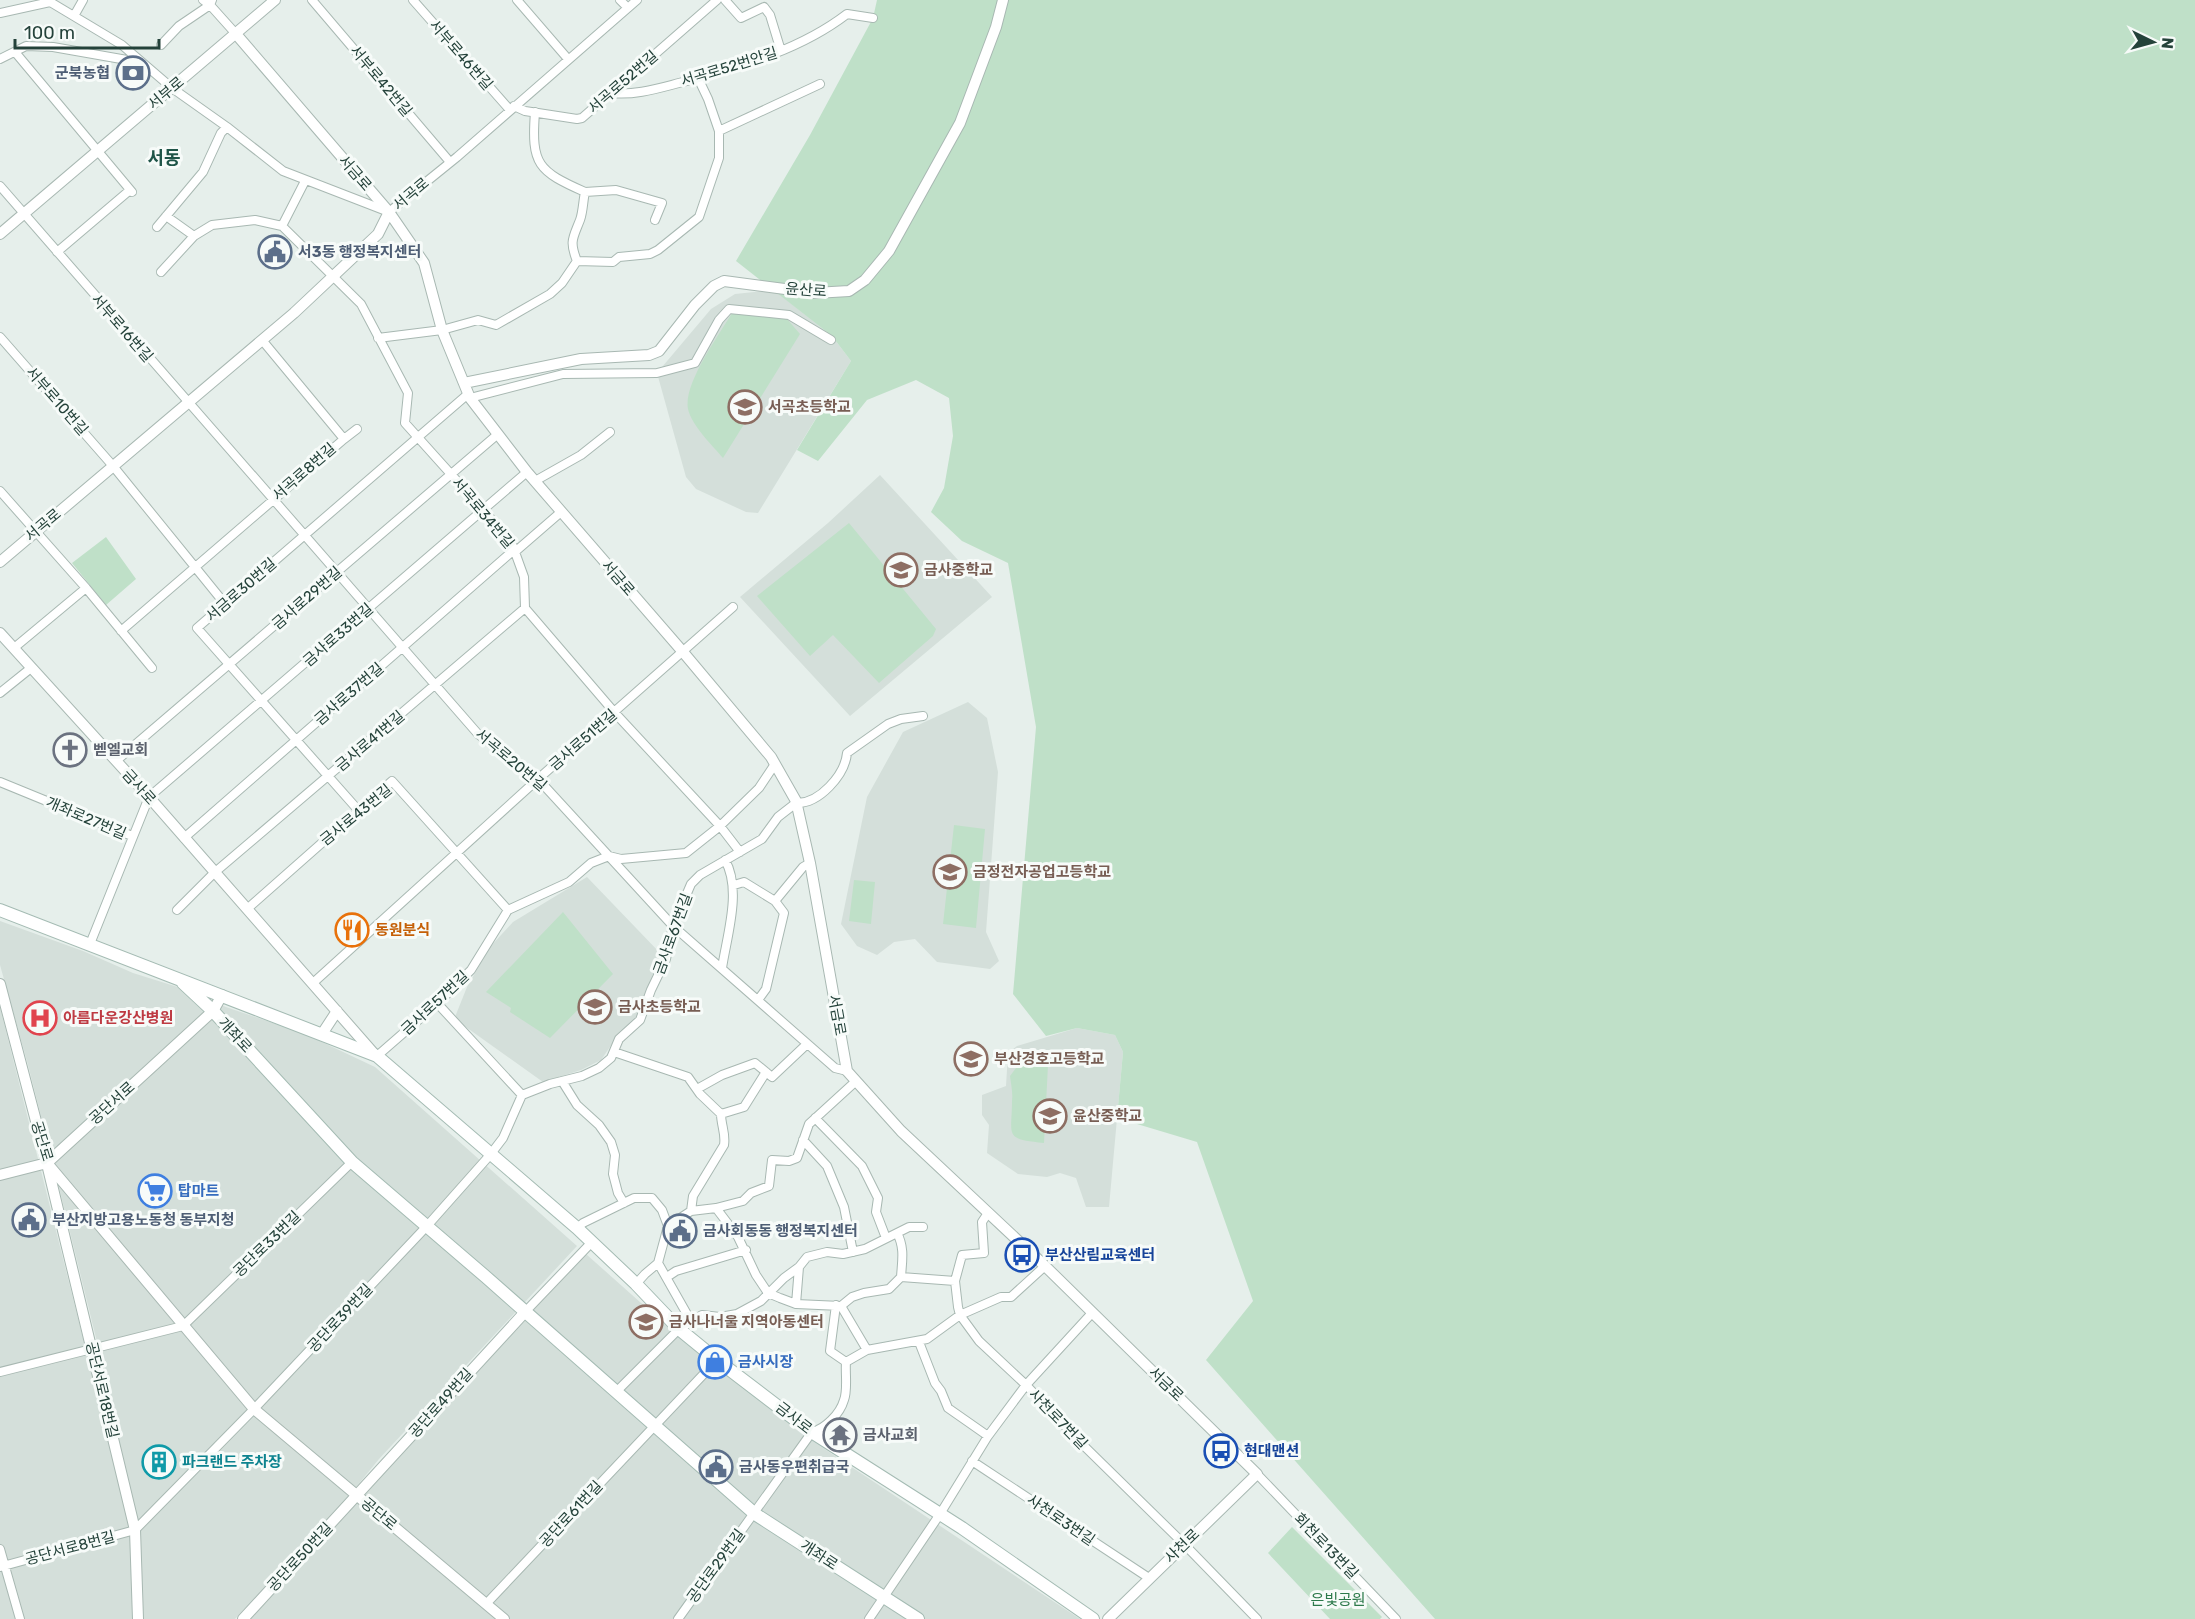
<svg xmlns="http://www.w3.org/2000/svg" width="2195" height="1619" font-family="Rubik,'Noto Sans KR',sans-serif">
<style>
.built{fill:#d4dfda}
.green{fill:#bfe0c8}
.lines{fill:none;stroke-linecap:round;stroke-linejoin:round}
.minor-casing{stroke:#a8b8b2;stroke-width:10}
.tertiary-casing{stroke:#a8b8b2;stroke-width:12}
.secondary-casing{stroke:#a4bbb3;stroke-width:14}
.minor{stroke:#fff;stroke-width:8}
.tertiary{stroke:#fff;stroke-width:10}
.secondary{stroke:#fff;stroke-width:12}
.labels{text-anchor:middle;stroke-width:6;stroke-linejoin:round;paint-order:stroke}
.street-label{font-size:15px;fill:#24423a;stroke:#f7fbf9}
.service-label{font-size:15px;font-weight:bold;fill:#4e5e75;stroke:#f7fbf9;text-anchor:start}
.education-label{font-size:15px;font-weight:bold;fill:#785e54;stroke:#f7fbf9;text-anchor:start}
.worship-label{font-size:15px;font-weight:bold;fill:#5b616d;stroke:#f7fbf9;text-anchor:start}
.food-label{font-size:15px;font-weight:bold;fill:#c56008;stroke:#f7fbf9;text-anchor:start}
.health-label{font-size:15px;font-weight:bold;fill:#be3a42;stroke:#f7fbf9;text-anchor:start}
.shop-label{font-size:15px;font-weight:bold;fill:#366cbe;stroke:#f7fbf9;text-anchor:start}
.transit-label{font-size:15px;font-weight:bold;fill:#164399;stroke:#f7fbf9;text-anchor:start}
.culture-label{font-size:15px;font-weight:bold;fill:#0d838f;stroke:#f7fbf9;text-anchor:start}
.park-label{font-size:15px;fill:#2d7a4b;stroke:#f7fbf9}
.quarter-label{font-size:18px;font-weight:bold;fill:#1f5548;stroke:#f7fbf9}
</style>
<rect width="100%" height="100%" fill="#e6efeb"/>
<path class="built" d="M 774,290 L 832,336 L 851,361 L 758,513 L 746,512 L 696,489 L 686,477 L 657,373 L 711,309 L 735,294 Z
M 880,475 L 992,597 L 850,716 L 740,597 L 828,523 Z
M 968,702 L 987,718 L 998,772 L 986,932 L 999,961 L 990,969 L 937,962 L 915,939 L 894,942 L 877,955 L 857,946 L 841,924 L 867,797 L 903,732 Z
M 587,877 L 661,954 L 636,1018 L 612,1044 L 601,1060 L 581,1070 L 543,1082 L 463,1025 L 455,1017 L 467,987 L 490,947 L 513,922 Z
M 0,921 L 83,951 L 133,973 L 181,988 L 226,1007 L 305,1034 L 375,1067 L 577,1246 L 379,1459 L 334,1514 L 235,1619 L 143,1619 L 134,1511 L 97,1342 L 56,1175 L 28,1065 L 0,965 Z
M 0,1007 L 128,1518 L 132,1550 L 133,1619 L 0,1619 Z
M 1077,1028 L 1115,1035 L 1123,1052 L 1109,1207 L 1086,1207 L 1076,1178 L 1060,1173 L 1047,1177 L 1018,1174 L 987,1153 L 989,1125 L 982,1115 L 982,1095 L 1006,1086 L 1008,1053 L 1017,1046 Z
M 586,1254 L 686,1343 L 814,1442 L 1080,1619 L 250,1619 L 297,1570 L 451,1397 Z"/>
<path class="green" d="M 877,0 L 2195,0 L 2195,1619 L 1435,1619 L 1206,1360 L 1253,1301 L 1197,1142 L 1117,1118 L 1123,1052 L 1115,1035 L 1077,1028 L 1046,1036 L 1013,994 L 1036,727 L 1008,563 L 962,541 L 931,512 L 944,488 L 953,436 L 949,398 L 916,380 L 867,400 L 818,461 L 797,450 L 851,361 L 832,336 L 736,261 L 810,135 L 873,18 Z
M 732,313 L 755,314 L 787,319 L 800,334 L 723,458 C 712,445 692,426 688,409 C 683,384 719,335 732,313 Z
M 849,523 L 936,629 L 933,636 L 879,683 L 833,635 L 810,656 L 757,596 Z
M 106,537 L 136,579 L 106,605 L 72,563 Z
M 954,825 L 985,829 L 976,928 L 943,924 Z
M 854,880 L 875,882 L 871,924 L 849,921 Z
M 563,912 L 613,974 L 550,1038 L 510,1012 L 511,1008 L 486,992 Z
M 1024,1064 L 1048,1065 L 1044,1143 C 1003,1139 1012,1136 1012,1101 C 1013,1093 1011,1084 1010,1076 L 1016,1068 Z
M 1292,1527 L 1382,1617 L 1380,1619 L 1330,1619 L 1268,1553 Z"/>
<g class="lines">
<g class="minor-casing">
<path id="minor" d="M 47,0 L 122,45 L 172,88 L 227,127 L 283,171 L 389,212 L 457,157 L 637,0
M 203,0 L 210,5 L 236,34
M 312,0 L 450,162
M 413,0 L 510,110
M 517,0 L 568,59
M 620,0 L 628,8
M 725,0 L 741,18 L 764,7 L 770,15 L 781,51
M 0,13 L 50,2
M 74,16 L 83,0
M 161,45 L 179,26 L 210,5 L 212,0
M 15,52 L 132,192
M 0,59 L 26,46 L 53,47 L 127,60
M 611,93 C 637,96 662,87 687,81 C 744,65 800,50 847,14 L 873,18
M 514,106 L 525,111 L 577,119 L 582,118 L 717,0
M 535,112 C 531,165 538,171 585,192
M 719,131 L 820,84
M 0,186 L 478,734 L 538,779 L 673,926 L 835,1068 L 847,1071
M 166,216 L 194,236
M 282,226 L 305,181
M 157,227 L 203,172 L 221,133 L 227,127
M 57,252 L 130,190
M 577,261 L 613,262 L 619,257 L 650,254 L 658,250 L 699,217 L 719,158 L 719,131 L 708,99 L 698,78
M 161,272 L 194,236 L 212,225 L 255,220 L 282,226 L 361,304 L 408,393 L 405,423 L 511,541 L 524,577 L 525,608 L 615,713 L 720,826 L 740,852
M 0,337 L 113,466 L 225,604
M 378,338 L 442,330 L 478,320 L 496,325 L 550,294 L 562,283 L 577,261 C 569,241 573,238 580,220 C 583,212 583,201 585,192 L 616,190 L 662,203 L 655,220
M 470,398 L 563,374 L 657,373 L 695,363 L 719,320 L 729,309 L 789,315 L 831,340
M 344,439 L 357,429
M 535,481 L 581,455 L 610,432
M 0,491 L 86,588 L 152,668
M 516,551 L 561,512
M 121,631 L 344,439 L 262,340
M 14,648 L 86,588
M 0,693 L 31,668
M 116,761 L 498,434
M 0,782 L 132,836
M 359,811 L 197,628 L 468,394
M 184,838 L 515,549
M 734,885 L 744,882 L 775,901 L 784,913 L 766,989 L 758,1000
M 775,901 L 803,867 L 810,863
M 247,909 L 392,781 L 508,910
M 177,910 L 214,873 L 525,608
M 90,944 L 149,797 L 527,472
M 722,968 C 727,935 742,890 725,860
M 313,983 L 538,779 L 733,607
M 437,1003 L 522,1095
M 614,1052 L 688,1077 L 700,1094 L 721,1114
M 377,1056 L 439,1002 L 471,970 L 508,910 L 569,882 L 591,863 L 609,856 L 621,859 L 686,853 L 720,826 L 759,788 L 775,764
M 562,1081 L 577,1105 L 599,1125 L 611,1142 L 615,1155 L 613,1174 L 618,1193 L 624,1203
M 697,1089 L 722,1075 L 755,1063 L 772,1077 L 807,1044
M 721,1114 C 721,1125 726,1134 724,1145 L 693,1196 L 691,1211 L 716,1208 L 738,1237 L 756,1275 L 768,1293 L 780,1298 L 796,1304 L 841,1306 L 852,1297 L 864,1293 L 889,1289 L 901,1277 C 902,1261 905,1248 897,1233
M 721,1114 L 744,1107 L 766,1072
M 815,1118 L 862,1166 L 878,1198 L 876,1212 L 886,1238
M 803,1140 L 827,1166 L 844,1207 L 853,1252
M 716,1208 L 743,1201 L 751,1193 L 769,1186 L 772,1160 L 789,1161 L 797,1158 L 809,1124 L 855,1082
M 988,1213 L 982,1222 L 984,1253 L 962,1255 L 955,1281 L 958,1307 L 960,1315 L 979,1341 L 1026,1385 L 1082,1444 L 1184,1544 L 1257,1619
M 577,1228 L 583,1223 L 634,1198 L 652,1198 L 662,1210 L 668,1226
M 658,1263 L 692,1323
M 667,1277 L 676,1271 L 746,1250
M 901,1277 L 955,1281
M 636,1284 L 645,1274 L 658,1263 L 668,1226 L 691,1211
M 796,1304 L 799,1267
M 836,1305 L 830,1351 L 846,1362
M 841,1306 L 867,1350
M 525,1312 L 591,1243
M 919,1342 L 935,1383 L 941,1391 L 948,1408 L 988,1436
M 0,1372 L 183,1326 L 352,1162
M 617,1391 L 679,1329 L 702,1315 L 720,1317 L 737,1314 L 761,1301 L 784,1278 L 799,1267 L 807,1257 L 827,1252 L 843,1254 L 865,1249 L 909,1227 L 923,1227
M 972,1461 L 1149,1578
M 1257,1474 L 1396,1619
M 0,1549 L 20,1619
M 0,1567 L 135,1530 L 254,1409 L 427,1226 L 490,1155 L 503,1138 L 522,1095 L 550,1084 L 582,1076 L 599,1068 L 611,1058 L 619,1039 L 640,1020 L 651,990 L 666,959 L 673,926 L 691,884 L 700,875 L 762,839 L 778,817 L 796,803 C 819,804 845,775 847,753 L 888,724 L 901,719 L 923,716
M 486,1604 L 717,1360
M 678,1619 L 812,1432 C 825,1429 840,1414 844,1400 C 848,1390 845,1373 846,1362 L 867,1350 L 927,1339 L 960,1315 L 1001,1297 L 1011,1297 L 1045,1266
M 869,1619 L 940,1514 L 988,1436 L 1026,1385 L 1092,1313"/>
</g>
<g class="tertiary-casing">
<path id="tertiary" d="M 236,34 L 389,212 L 424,263 L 442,330 L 470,398 L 527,472 L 683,652 L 771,757 L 796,801 L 810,863 L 847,1071 L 901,1131 L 1045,1266 L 1257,1474 L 1108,1619
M 0,234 L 275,0
M 464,383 L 581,359 L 649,355 L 659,351 L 695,305 L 714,286 L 724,281 L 815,293 L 849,291 L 865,280 L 889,251 L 960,123 L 996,27 L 1003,0
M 0,562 L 294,313 L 378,234 L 389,212
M 0,633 L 149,797 L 376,1056
M 0,984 L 47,1163 L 254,1409 L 504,1619
M 322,1034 L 337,1011
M 48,1168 L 135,1530 L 138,1619
M 0,1175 L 47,1163 L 213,1011 L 222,995
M 243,1619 L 525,1312"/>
</g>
<g class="secondary-casing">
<path id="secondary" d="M 0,910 L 377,1056 L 577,1228 L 636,1284 L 679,1329 L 717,1360 L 810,1431 L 962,1528 L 1093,1619
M 183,983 L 213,1011 L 352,1162 L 486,1277 L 755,1514 L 918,1619"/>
</g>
<use href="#minor" class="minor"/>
<use href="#tertiary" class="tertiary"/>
<use href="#secondary" class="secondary"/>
</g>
<defs>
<g id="bank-ring" transform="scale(1.725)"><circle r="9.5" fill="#f7fbf9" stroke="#5c6f8a" stroke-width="1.5"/><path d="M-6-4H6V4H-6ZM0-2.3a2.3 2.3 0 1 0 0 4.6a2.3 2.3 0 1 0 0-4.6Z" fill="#5c6f8a"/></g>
<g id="civic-ring" transform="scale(1.725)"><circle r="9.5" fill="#f7fbf9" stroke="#5c6f8a" stroke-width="1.5"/><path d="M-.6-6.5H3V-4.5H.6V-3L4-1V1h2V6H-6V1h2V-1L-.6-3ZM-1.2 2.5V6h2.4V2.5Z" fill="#5c6f8a"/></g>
<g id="school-ring" transform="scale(1.725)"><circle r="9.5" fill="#f7fbf9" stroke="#8d6e63" stroke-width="1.5"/><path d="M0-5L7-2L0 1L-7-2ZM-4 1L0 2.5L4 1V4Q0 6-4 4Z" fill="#8d6e63"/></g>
<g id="church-ring" transform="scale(1.725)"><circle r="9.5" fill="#f7fbf9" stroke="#6b7280" stroke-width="1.5"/><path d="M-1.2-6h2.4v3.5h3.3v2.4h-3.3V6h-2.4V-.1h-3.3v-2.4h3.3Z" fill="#6b7280"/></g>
<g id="restaurant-ring" transform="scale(1.725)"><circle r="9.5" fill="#f7fbf9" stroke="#e8710a" stroke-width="1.5"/><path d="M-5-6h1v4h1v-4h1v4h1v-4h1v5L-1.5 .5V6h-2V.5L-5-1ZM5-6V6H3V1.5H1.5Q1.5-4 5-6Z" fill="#e8710a"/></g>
<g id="hospital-ring" transform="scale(1.725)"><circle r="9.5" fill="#f7fbf9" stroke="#e0444e" stroke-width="1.5"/><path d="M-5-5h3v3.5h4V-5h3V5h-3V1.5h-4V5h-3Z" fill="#e0444e"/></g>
<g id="supermarket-ring" transform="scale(1.725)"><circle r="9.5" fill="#f7fbf9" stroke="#3f7fe0" stroke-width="1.5"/><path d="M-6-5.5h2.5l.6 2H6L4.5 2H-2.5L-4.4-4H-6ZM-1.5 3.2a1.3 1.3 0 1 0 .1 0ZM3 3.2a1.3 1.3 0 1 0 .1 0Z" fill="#3f7fe0"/></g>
<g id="bus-ring" transform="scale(1.725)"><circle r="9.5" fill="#f7fbf9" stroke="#1a4fb4" stroke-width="1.5"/><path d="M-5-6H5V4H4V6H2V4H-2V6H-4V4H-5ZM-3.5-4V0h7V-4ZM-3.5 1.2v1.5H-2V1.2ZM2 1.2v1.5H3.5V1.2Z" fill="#1a4fb4"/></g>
<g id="shop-ring" transform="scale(1.725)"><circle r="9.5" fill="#f7fbf9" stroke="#3f7fe0" stroke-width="1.5"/><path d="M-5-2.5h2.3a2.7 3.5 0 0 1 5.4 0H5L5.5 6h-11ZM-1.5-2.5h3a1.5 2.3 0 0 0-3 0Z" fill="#3f7fe0"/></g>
<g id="temple-ring" transform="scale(1.725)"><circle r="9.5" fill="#f7fbf9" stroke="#6b7280" stroke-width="1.5"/><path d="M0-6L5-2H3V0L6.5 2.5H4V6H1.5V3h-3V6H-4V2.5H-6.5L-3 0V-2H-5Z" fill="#6b7280"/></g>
<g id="building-ring" transform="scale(1.725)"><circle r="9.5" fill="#f7fbf9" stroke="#0f9aa8" stroke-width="1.5"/><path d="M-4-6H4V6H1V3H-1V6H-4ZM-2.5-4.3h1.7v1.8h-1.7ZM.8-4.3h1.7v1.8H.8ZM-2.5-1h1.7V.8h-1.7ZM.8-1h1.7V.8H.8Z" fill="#0f9aa8"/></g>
</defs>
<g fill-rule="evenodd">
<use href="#bank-ring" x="133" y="73"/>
<use href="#civic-ring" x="275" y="252"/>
<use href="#school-ring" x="745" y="407"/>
<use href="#school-ring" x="901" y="570"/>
<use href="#church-ring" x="70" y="750"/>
<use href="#school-ring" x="950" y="872"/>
<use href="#restaurant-ring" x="352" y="930"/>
<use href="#school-ring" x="595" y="1007"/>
<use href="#hospital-ring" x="40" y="1018"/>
<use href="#school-ring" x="971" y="1059"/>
<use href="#school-ring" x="1050" y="1116"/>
<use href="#supermarket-ring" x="155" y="1191"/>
<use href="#civic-ring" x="29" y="1220"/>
<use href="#civic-ring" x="680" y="1231"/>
<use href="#bus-ring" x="1022" y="1255"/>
<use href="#school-ring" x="646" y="1322"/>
<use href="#shop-ring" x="715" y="1362"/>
<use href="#temple-ring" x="840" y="1435"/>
<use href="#bus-ring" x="1221" y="1451"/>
<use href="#building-ring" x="159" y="1462"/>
<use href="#civic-ring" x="716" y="1467"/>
</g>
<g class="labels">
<g class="street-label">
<text transform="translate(461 55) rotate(49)" y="5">서부로46번길</text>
<text transform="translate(729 67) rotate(-17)" y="5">서곡로52번안길</text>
<text transform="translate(381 81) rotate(50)" y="5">서부로42번길</text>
<text transform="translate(623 82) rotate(-41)" y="5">서곡로52번길</text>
<text transform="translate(166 93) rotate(-40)" y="5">서부로</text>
<text transform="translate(355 173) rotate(49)" y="5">서금로</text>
<text transform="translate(411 194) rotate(-40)" y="5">서곡로</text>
<text transform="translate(806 290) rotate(4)" y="5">윤산로</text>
<text transform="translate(122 328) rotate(49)" y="5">서부로16번길</text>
<text transform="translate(57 401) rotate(49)" y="5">서부로10번길</text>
<text transform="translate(304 472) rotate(-41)" y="5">서곡로8번길</text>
<text transform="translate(483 513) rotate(50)" y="5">서곡로34번길</text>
<text transform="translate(43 525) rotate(-40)" y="5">서곡로</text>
<text transform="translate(618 578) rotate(49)" y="5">서금로</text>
<text transform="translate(241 590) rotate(-41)" y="5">서금로30번길</text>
<text transform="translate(307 598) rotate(-41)" y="5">금사로29번길</text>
<text transform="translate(338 635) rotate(-41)" y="5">금사로33번길</text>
<text transform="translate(349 694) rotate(-41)" y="5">금사로37번길</text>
<text transform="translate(583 740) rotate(-41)" y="5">금사로51번길</text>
<text transform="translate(370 741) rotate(-40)" y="5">금사로41번길</text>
<text transform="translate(511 760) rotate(40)" y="5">서곡로20번길</text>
<text transform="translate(139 787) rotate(48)" y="5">금사로</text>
<text transform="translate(356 815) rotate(-39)" y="5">금사로43번길</text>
<text transform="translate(86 818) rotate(23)" y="5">개좌로27번길</text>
<text transform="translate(673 934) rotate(-70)" y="5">금사로67번길</text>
<text transform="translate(435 1003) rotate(-43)" y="5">금사로57번길</text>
<text transform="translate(837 1015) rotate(80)" y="5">서금로</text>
<text transform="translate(235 1035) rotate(47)" y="5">개좌로</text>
<text transform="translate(112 1103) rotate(-42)" y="5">공단서로</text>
<text transform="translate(42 1141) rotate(73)" y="5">공단로</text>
<text transform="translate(267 1244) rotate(-44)" y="5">공단로33번길</text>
<text transform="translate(340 1318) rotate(-47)" y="5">공단로39번길</text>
<text transform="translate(1166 1384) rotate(44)" y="5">서금로</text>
<text transform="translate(102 1390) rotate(77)" y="5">공단서로18번길</text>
<text transform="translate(441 1403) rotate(-48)" y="5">공단로49번길</text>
<text transform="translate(794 1418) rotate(38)" y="5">금사로</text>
<text transform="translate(1058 1419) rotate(46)" y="5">사천로7번길</text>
<text transform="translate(379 1514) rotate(40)" y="5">공단로</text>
<text transform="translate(571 1514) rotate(-47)" y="5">공단로61번길</text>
<text transform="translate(1061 1520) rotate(34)" y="5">사천로3번길</text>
<text transform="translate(1182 1546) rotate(-44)" y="5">사천로</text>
<text transform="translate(1326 1546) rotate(46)" y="5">회천로13번길</text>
<text transform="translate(70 1548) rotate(-15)" y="5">공단서로8번길</text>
<text transform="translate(819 1555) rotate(33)" y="5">개좌로</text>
<text transform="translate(300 1557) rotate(-47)" y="5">공단로50번길</text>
<text transform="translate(716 1566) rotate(-54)" y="5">공단로29번길</text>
</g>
<g class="service-label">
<text x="110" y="78" text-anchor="end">군북농협</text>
<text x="298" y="257">서3동 행정복지센터</text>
<text x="52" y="1225">부산지방고용노동청 동부지청</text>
<text x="703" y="1236">금사회동동 행정복지센터</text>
<text x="739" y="1472">금사동우편취급국</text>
</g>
<g class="education-label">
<text x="768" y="412">서곡초등학교</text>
<text x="924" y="575">금사중학교</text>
<text x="973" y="877">금정전자공업고등학교</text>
<text x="618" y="1012">금사초등학교</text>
<text x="994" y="1064">부산경호고등학교</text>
<text x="1073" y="1121">윤산중학교</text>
<text x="669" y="1327">금사나너울 지역아동센터</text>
</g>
<g class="worship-label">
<text x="93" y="755">벧엘교회</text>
<text x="863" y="1440">금사교회</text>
</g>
<g class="food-label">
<text x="375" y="935">동원분식</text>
</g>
<g class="health-label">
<text x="63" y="1023">아름다운강산병원</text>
</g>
<g class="shop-label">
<text x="178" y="1196">탑마트</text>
<text x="738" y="1367">금사시장</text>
</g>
<g class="transit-label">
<text x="1045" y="1260">부산산림교육센터</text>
<text x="1244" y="1456">현대맨션</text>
</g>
<g class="culture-label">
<text x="182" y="1467">파크랜드 주차장</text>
</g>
<g class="park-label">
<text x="1338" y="1605">은빛공원</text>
</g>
<g class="quarter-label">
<text x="164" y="164">서동</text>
</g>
</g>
<g transform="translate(2153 42) rotate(95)" stroke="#f7fbf9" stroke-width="4.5" paint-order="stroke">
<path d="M0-4.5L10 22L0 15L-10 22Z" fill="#24423a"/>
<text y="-9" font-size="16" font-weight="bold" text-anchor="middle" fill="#24423a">N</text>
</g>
<path d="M15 39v9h144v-9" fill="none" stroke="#24423a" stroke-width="3"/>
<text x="24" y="39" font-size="18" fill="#24423a" stroke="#f7fbf9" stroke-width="4.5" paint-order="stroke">100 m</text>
</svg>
